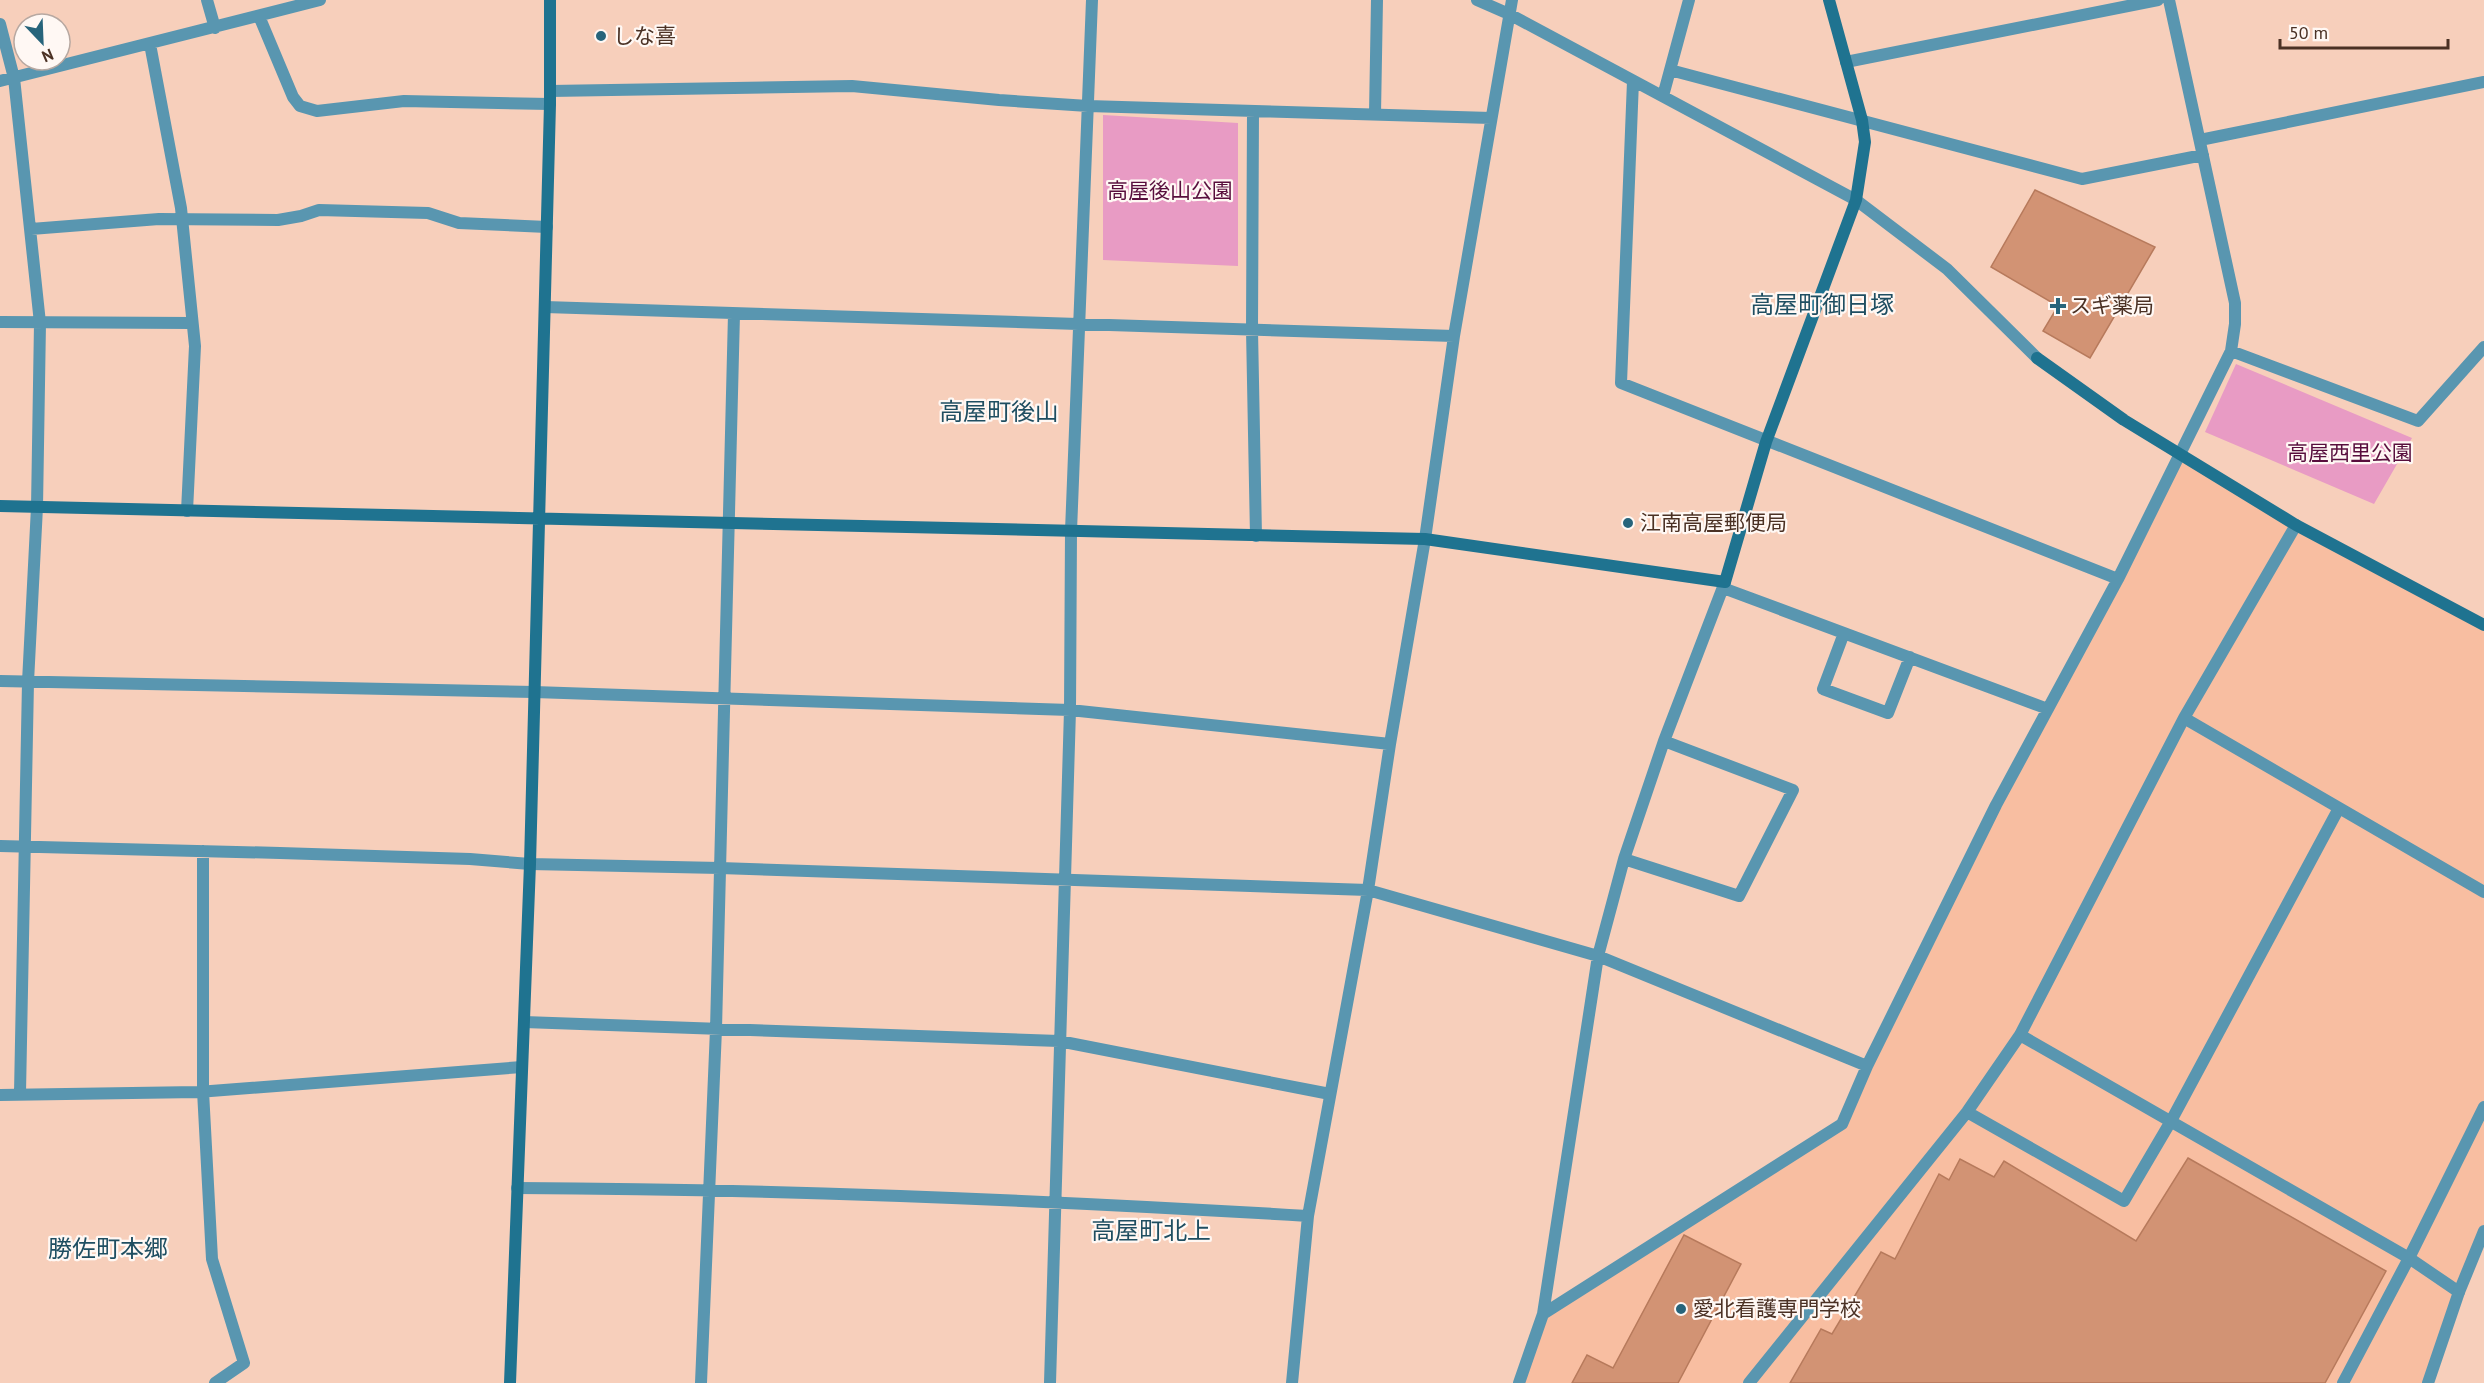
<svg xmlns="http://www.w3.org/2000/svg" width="2484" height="1383" font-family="'PT Sans','Noto Sans JP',sans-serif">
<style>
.built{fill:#f8bea1}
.green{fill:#e89bc4}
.building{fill:#d29374;stroke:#b77a5c;stroke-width:1.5}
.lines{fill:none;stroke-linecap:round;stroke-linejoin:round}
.lane{stroke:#5996b0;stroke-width:12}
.street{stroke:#5996b0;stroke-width:12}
.secondary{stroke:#1f7390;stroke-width:12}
.poi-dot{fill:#27647b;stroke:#fff8f4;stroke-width:2}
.labels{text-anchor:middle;stroke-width:4.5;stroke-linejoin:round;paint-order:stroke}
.poi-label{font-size:21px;fill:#4b3124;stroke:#fff8f4;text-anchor:start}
.park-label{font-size:21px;fill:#580e3d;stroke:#fff8f4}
.quarter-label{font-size:24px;fill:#1f4e61;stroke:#fff8f4}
</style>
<rect width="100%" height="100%" fill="#f7cfbb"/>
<path class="built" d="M 2178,453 L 2484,630 L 2484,1232 L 2429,1383 L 1518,1383 L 1543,1314 L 1842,1124 Z"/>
<path class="green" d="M 1103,115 L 1238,123 L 1238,266 L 1103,260 Z
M 2236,364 L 2412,438 L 2374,504 L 2205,432 Z"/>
<path class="building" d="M 2035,190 L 2155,247 L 2090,358 L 2043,331 L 2058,306 L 1991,267 Z
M 2188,1158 L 2386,1271 L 2325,1383 L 1790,1383 L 1821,1329 L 1832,1334 L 1881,1252 L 1895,1259 L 1939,1174 L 1949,1180 L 1960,1159 L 1994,1177 L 2004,1161 L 2136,1241 Z
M 1684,1235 L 1741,1264 L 1678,1383 L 1572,1383 L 1587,1355 L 1613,1368 Z"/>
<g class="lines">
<path class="lane" d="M 2184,718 L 2484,892
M 2020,1035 L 2409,1258 L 2459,1292
M 1967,1112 L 2124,1201 L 2171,1121 L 2339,808
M 1749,1383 L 1967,1112 L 2020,1035 L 2184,718 L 2296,525
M 2343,1383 L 2409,1258 L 2484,1107"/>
<path class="street" d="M 207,0 L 215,28
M 1477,0 L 1509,14 L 1856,200 L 1947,269 L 2037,358
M 259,16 L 293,97 L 300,106 L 317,111 L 404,101 L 550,104
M 0,24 L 14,78 L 40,323 L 37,507 L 28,682 L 20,1093
M 150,44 L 181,208 L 195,346 L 187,511
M 1846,62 L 2158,0
M 1670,70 L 2082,179 L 2203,155
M 0,81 L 320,0
M 1633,81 L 1621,383 L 2118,579
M 550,91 L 852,86 L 999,100 L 1088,106 L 1491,118
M 1663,96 L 1689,0
M 1253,111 L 1252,330 L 1256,536
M 1375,114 L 1377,0
M 2200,140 L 2484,82
M 31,229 L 159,219 L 278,220 L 301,216 L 319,210 L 428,213 L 459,223 L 547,227
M 545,307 L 1454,336
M 0,322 L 192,323
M 2231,351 L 2418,421 L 2484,347
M 1723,588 L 2048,709
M 1844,633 L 1823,689 L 1888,713 L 1910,657
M 0,681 L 534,692 L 1070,710 L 1390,744
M 0,846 L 280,853 L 470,859 L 530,864 L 720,868 L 1368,890 L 1598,956 L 1867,1066 L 1996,805 L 2118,579 L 2231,351 L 2235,324 L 2235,303 L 2169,0
M 203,851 L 203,1091 L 212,1259 L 244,1363 L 215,1383
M 1624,859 L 1739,896 L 1793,790 L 1664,741
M 524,1022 L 1059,1041 L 1330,1094
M 0,1095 L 198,1092 L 522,1067
M 517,1188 C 781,1189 1044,1200 1308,1216
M 1543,1314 L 1598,956 L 1624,859 L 1664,741 L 1725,582
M 701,1383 L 716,1029 L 734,314
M 1050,1383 L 1070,710 L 1071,531 L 1092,0
M 1292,1383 L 1308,1216 L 1368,890 L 1390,744 L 1425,539 L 1454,336 L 1512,0
M 1519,1383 L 1543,1314 L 1842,1124 L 1867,1066
M 2428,1383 L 2459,1292 L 2484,1231"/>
<path class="secondary" d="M 2037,358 L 2124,420 L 2296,525 L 2484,625
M 0,506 L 1425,539 L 1725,582 L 1766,442 L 1856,200 L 1865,142 L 1862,120 L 1829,0
M 510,1383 L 530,864 L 550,104 L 550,0"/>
</g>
<g class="poi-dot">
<circle cx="601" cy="36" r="6"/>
<path d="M2055 297h6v6h6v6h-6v6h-6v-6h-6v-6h6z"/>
<circle cx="1628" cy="523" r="6"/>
<circle cx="1681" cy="1309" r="6"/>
</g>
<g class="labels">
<g class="poi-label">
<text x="613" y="43">しな喜</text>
<text x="2070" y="313">スギ薬局</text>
<text x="1640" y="530">江南高屋郵便局</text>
<text x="1693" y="1316">愛北看護専門学校</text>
</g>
<g class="park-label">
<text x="1170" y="198">高屋後山公園</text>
<text x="2350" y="460">高屋西里公園</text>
</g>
<g class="quarter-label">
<text x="1822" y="313">高屋町御日塚</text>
<text x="999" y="420">高屋町後山</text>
<text x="1151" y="1239">高屋町北上</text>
<text x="108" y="1257">勝佐町本郷</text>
</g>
</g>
<g transform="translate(42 42) rotate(157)"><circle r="28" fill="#fff8f4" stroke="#b7a8a1" stroke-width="1.5"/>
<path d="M0-4.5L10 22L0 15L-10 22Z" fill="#27647b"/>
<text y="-9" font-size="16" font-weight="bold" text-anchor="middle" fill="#4b3124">N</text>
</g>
<path d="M2280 39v9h168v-9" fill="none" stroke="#4b3124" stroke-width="3"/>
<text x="2289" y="39" font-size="18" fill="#4b3124" stroke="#fff8f4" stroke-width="4.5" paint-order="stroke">50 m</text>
</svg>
